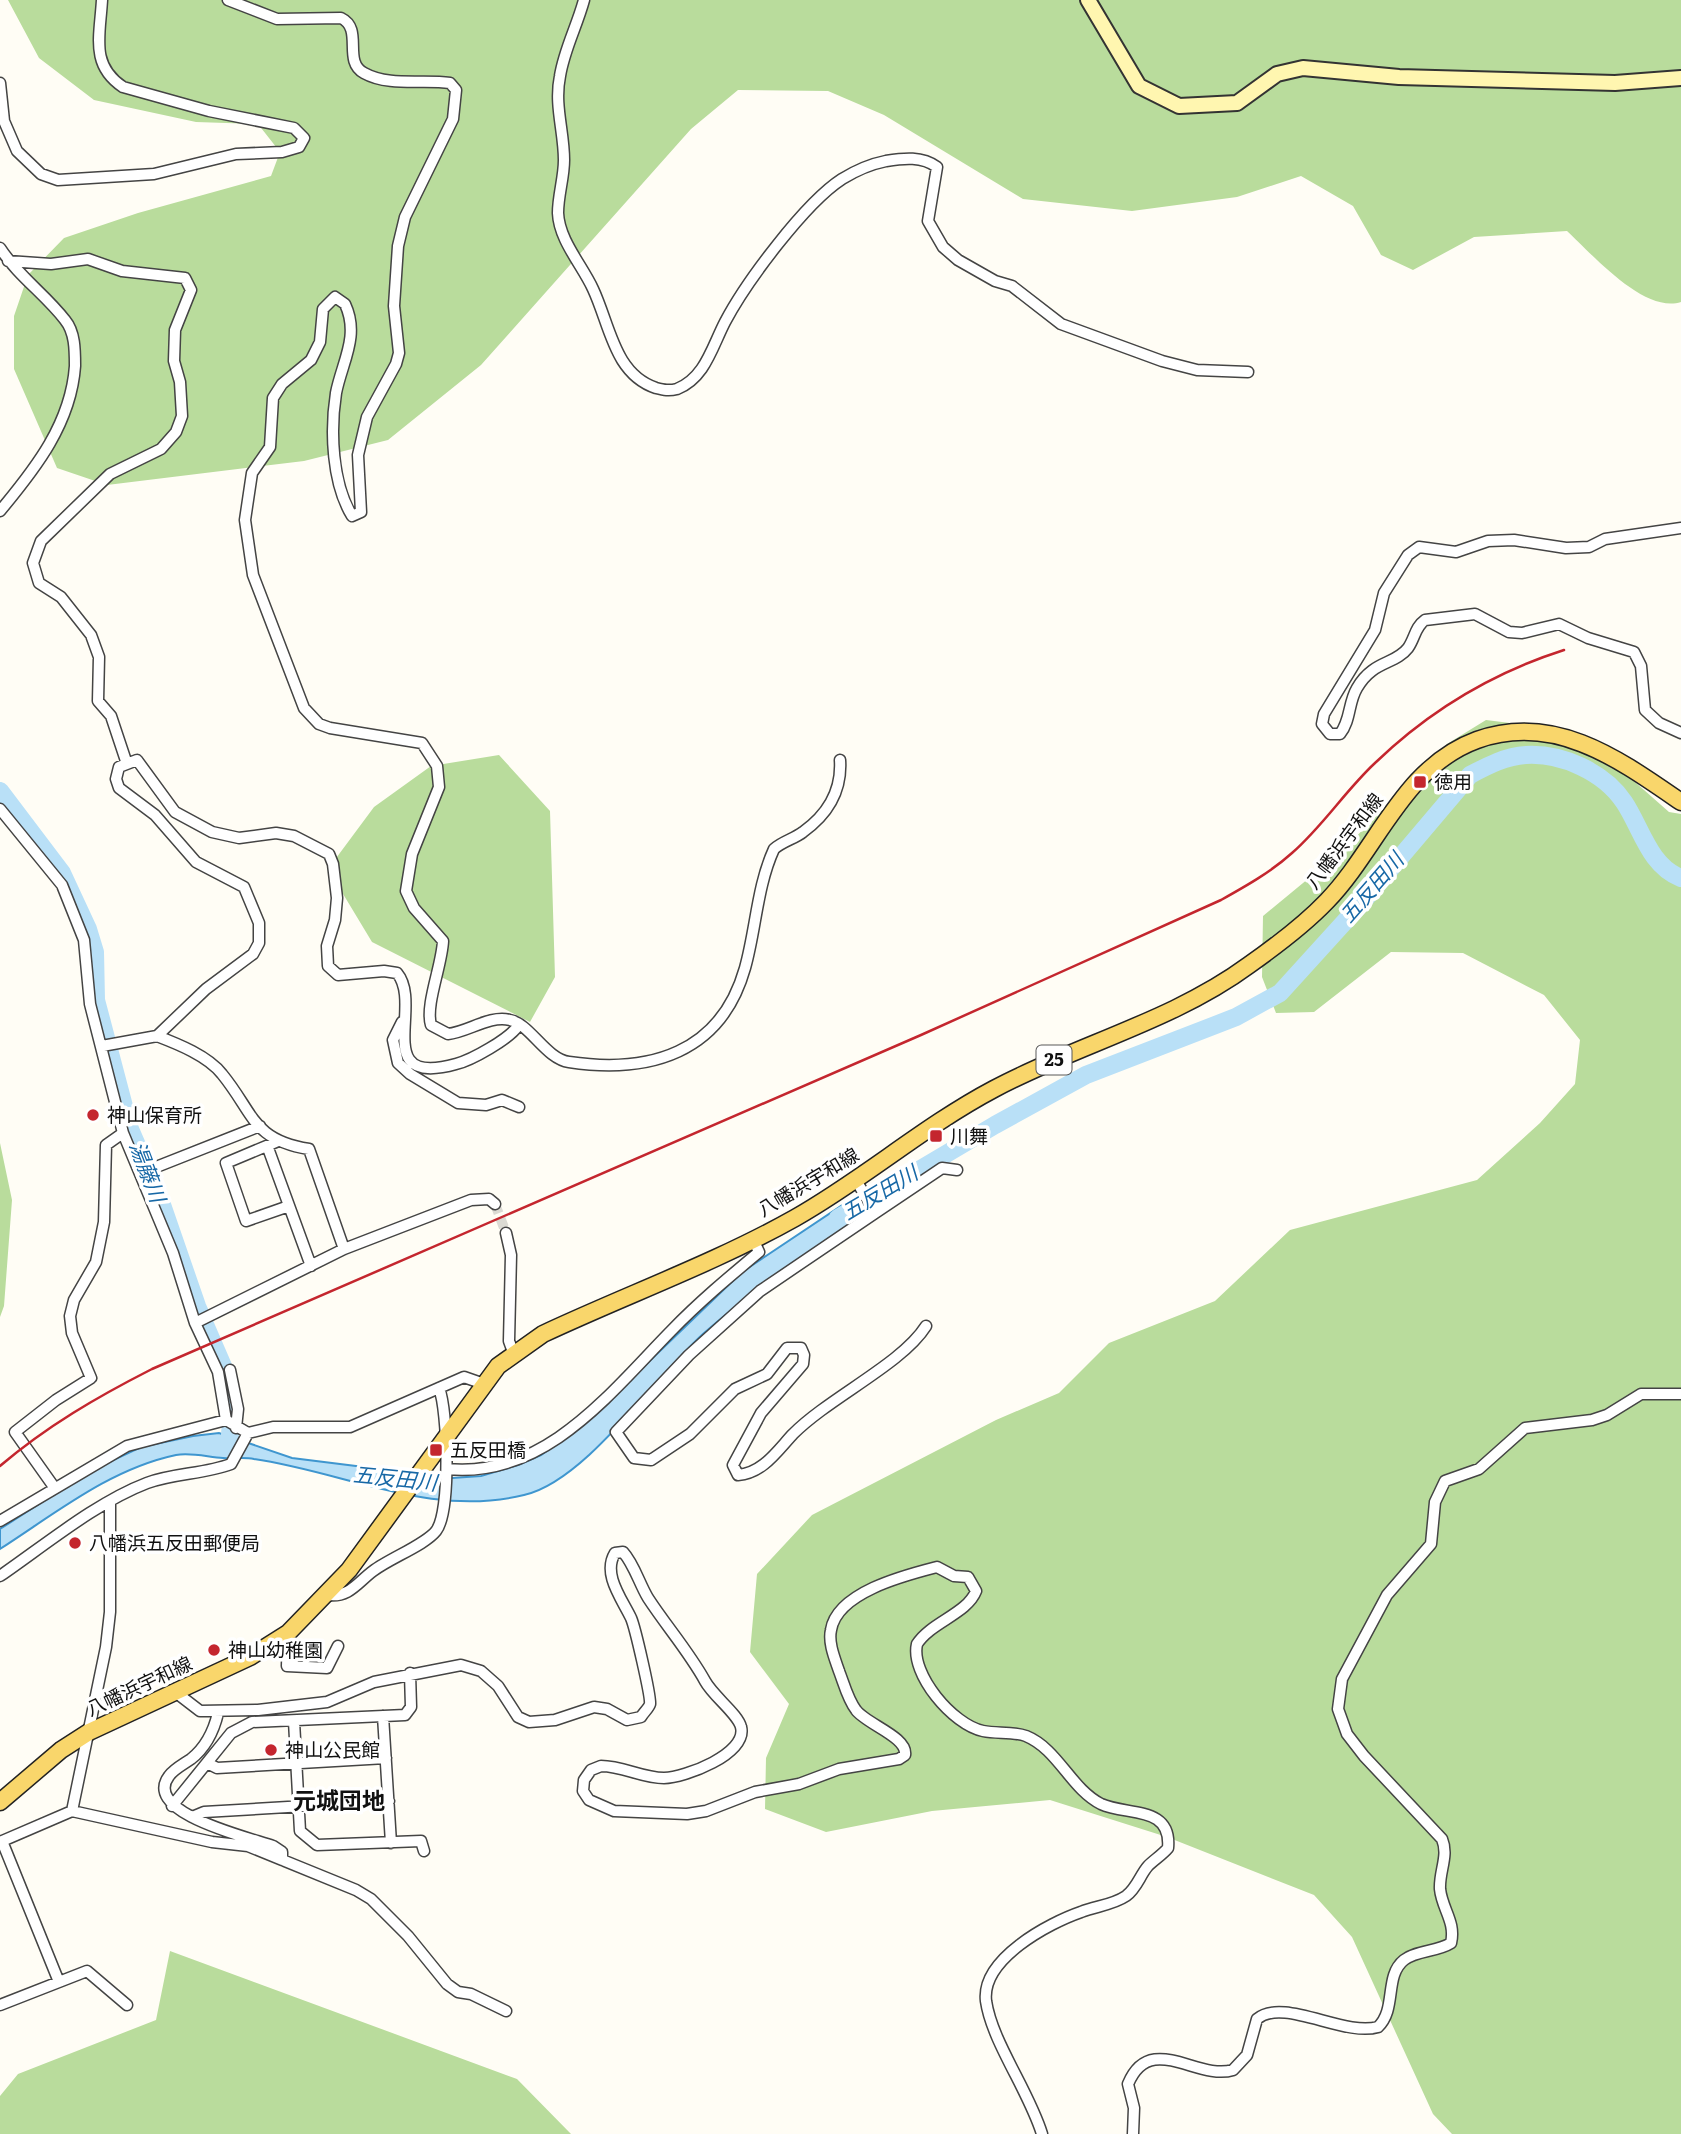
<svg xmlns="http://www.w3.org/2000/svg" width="1681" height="2134" font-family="Literata,'Noto Sans JP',serif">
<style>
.forest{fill:#b9dc9c}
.water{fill:#b9e0f7;stroke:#3f96cf;stroke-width:2}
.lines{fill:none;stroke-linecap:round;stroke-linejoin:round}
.river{stroke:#b9e0f7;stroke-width:18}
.street-tunnel{stroke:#dbdad3;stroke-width:10;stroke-dasharray:10 5;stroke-linecap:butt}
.street-casing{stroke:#444;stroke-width:13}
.secondary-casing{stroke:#333;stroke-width:18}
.primary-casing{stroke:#222;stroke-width:19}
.street{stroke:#fff;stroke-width:10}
.secondary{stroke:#fff6b0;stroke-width:14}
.primary{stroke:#f9d66b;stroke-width:16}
.rail{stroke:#c4262e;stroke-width:2.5}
.poi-dot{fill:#c4262e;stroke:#fff;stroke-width:2.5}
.labels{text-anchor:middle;stroke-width:7;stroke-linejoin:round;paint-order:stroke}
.shield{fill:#fff;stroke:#585858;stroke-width:2}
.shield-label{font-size:18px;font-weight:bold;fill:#111}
.poi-label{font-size:19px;fill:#111;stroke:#fff;text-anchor:start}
.street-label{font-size:19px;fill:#111;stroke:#fff}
.water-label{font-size:21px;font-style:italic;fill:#1768a6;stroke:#fff}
.quarter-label{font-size:23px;font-weight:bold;fill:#111;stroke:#fff}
</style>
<rect width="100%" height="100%" fill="#fffdf5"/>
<path class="forest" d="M 8,0 L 1681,0 L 1681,302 C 1644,314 1592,254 1567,231 L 1474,237 L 1413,270 L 1381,255 L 1353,206 L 1301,176 L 1237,197 L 1132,211 L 1023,199 L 884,115 L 828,91 L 738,90 L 691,129 L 481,365 L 388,440 L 304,461 L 107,485 L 57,468 L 14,369 L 14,316 L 28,275 L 64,238 L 138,213 L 271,176 L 280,152 L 258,124 L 196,122 L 94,100 L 39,58 Z
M 1486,720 L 1542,727 L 1610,760 L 1669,812 L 1681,814 L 1681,2134 L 1452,2134 L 1433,2114 L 1352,1937 L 1314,1895 L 1167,1837 L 1050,1800 L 932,1811 L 826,1832 L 765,1809 L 766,1758 L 789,1704 L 750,1652 L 757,1574 L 812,1515 L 996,1420 L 1059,1393 L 1109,1343 L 1215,1301 L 1290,1230 L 1477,1180 L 1540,1123 L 1575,1084 L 1580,1040 L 1544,995 L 1463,953 L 1391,952 L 1314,1012 L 1276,1013 L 1262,977 L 1263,916 L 1343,850 L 1447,744 Z
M 499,755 L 550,811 L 555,977 L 530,1022 L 372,942 L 328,869 L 374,807 L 431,766 Z
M 0,1143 L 12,1200 L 4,1306 L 0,1317 Z
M 170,1951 L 517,2079 L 571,2134 L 0,2134 L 0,2096 L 18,2074 L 156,2020 Z"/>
<path class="water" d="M 853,1198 L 865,1216 C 809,1253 753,1290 703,1334 C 655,1377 586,1481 524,1495 C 430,1518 345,1472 254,1459 C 244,1457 233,1459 223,1458 C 208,1457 190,1452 176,1455 C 110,1469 56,1513 0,1549 L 0,1529 L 92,1470 L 141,1447 L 193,1436 L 219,1433 L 292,1458 L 452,1478 L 481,1476 L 518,1465 L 541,1455 L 582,1426 L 742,1272 Z"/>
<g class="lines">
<path class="river" d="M 0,791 L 62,873 L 88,929 L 95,952 L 96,1000 L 130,1129 L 159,1196 L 197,1306 L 226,1373 L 232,1408 L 229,1448
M 838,1218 L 995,1125 L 1086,1075 L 1236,1017 L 1280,993 L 1359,906 L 1470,775 C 1487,766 1506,756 1526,755 C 1562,753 1604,772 1624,802 C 1641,827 1649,866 1681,878"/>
<path class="street-tunnel" d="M 495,1204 L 506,1233"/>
<g class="street-casing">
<path id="street" d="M 228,0 L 277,19 L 341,18 C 364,29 342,61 364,73 C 389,87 423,79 450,83 L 456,90 L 453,119 L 405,217 L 398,246 L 394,306 L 399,353 L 396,364 L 367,417 L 358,455 L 361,512 L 352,516 C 332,483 330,431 336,393 C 342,362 360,336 345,304 L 335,297 L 323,309 L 320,342 L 311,360 L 282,384 L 273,398 L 270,447 L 252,473 L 245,520 L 253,575 L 304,708 L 319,724 L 330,728 L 422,743 L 437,766 L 439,787 L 412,854 L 406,891 L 414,908 L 443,941 C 442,965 425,1005 431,1025 L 448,1034 C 468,1032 489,1015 510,1020 C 530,1024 546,1059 569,1062 C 650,1074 721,1053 745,968 C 756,929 757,886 774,849 C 783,841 794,839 803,832 C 828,814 842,790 840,760
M 584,0 C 577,26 564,50 560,76 C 554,105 564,131 564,160 C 564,178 558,195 558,213 C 559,240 582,265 593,289 C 610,325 614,374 656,388 C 664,390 669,391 677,389 C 705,378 712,347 725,322 C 746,282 805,203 842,179 C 855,171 871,164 886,161 C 904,158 922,156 937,167 L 928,221 L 943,247 L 958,260 L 995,281 L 1012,286 L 1061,324 L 1162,361 L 1197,370 L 1248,372
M 0,83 L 4,121 L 17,151 L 41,174 L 58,180 L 154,174 L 236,154 L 282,152 L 299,147 L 304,138 L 294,128 L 209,111 L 123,87 C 90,65 100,36 102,0
M 0,248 C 18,276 45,294 65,320 C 75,332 75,350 75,366 C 71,423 36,468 0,511
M 8,261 L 51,264 L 88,259 L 122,271 L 185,278 L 191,290 L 175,330 L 174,361 L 180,382 L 182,416 L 176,432 L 161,449 L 110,474 L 41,541 L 33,563 L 39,583 L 61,597 L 91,635 L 99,657 L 98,701 L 111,716 L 126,761
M 1681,528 L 1605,539 L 1589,547 L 1566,548 L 1514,540 L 1488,541 L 1456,552 L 1419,547 L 1408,555 L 1384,593 L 1375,630 L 1324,714 L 1322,724 L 1330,734 L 1340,734 C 1351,720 1348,703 1357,688 C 1373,660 1395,665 1408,648 C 1415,638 1415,627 1425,620 L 1475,614 L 1509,632 L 1522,633 L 1559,624 L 1588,638 L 1634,652 L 1641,666 L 1645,710 L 1659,723 L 1681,733
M 0,809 L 62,885 L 84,940 L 90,1004 L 123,1133 L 173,1253 L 195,1323 L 218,1372 L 226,1420 L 248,1433 L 273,1427 L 350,1427 L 464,1377 L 484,1384
M 402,1022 L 393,1040 L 398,1063 L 410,1074 L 458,1103 L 486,1105 L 502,1100 L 519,1107
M 157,1036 C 178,1044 208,1056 222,1074 C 254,1113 252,1140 309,1149 L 344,1249
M 102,1046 L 157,1036 L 206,989 L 253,954 L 259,943 L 259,923 L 244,887 L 196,862 L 155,815 L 119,788 L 116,779 L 119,767 L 137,760 L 175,812 L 212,832 L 239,838 L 276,833 L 294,836 L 329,854 L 333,864 L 337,898 L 335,920 L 327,946 L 328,966 L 338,975 L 384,971 L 397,973 C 424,1005 370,1088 456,1064 C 472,1060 509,1039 518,1026
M 276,1142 L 226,1163 L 246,1221 L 289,1206
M 268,1148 L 311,1266
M 141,1173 L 260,1126
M 856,1180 L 875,1213 L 760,1291 L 689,1355 L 616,1432 L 634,1458 L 651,1460 L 690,1434 L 735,1389 L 767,1374 L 787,1348 L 801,1348 L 804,1355 L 803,1364 L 761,1413 L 733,1465 L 738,1475 C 763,1473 777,1451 793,1434 C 830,1397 902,1364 926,1326
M 875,1213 L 942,1168 L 957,1170
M 506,1233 L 511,1255 L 509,1341 L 513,1352
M 195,1323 L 344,1249 L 471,1200 L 489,1199 L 495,1204
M 230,1370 L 238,1409 L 236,1428
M 447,1469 C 545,1479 610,1393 671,1331 C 699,1302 729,1277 759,1252 L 753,1239
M 54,1487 L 15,1432 L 56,1400 L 91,1378 L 72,1333 L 70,1316 L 74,1300 L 96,1262 L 104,1222 L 106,1145 L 123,1133
M 0,1521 L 127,1446 L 226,1420
M 0,1576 C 45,1545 97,1502 147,1483 C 174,1473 205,1474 231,1464 L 248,1433
M 328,1595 C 349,1598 358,1582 373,1571 C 390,1558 425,1545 436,1531 C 451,1512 448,1411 439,1388
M 288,1633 L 287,1666 L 327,1668 L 338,1646
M 174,1691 L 200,1711 L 258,1710 L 327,1702 L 374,1682 L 461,1665 L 481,1671 L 498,1686 L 518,1717 L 529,1722 L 555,1720 L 594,1707 L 607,1709 L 627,1720 L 641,1717 C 643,1713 649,1708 650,1704 C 651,1696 635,1627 631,1618 C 622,1599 602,1574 615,1553 L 623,1552 C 634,1564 639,1583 648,1598 C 667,1627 689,1652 705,1681 C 713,1696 738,1714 741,1727 C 748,1754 684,1778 664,1778 C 642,1778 623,1766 601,1766 L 591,1770 L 584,1780 L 583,1791 L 589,1800 L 614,1811 L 687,1814 L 706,1811 L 755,1792 L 799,1784 L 839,1769 L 899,1759 L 905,1755 C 908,1737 866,1724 856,1710 C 848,1700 844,1684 839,1671 C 835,1659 828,1643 831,1630 C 837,1592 906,1575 937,1567 L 954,1576 L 968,1577 L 976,1591 C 967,1614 931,1622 917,1644 C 910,1674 953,1725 983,1731 C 997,1734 1012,1731 1026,1736 C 1058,1749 1071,1789 1101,1804 C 1127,1816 1172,1805 1168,1848 C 1162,1855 1154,1860 1148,1866 C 1140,1875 1137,1888 1126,1896 C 1113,1905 1096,1906 1081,1912 C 1049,1923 981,1959 986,2001 C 992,2042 1029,2091 1042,2134
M 218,1713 C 214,1730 205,1748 191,1759 C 184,1764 174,1769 169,1776 C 141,1813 251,1838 273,1846 L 282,1852 L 282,1860
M 383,1716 L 391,1843
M 294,1721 L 300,1831 L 317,1845 L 421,1841 L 424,1851
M 209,1764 L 217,1768 L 386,1758
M 172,1806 L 231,1733 L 252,1722 L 405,1715 L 411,1707 L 410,1673
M 72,1811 L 106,1647 L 110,1612 L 110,1503
M 192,1817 L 204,1812 L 389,1801
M 2,1841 L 59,1982
M 0,1842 L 72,1811 L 212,1842 L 248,1846 L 356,1890 L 371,1899 L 408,1936 L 447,1984 L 458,1992 L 471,1994 L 506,2011
M 0,2005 L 87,1971 L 127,2005
M 1133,2134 L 1134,2108 L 1128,2084 C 1150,2031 1197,2081 1233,2070 L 1247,2055 L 1257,2019 C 1283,1997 1344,2037 1378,2027 C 1397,2009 1384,1976 1404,1960 C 1417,1950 1437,1952 1451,1943 C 1456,1922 1442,1909 1440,1889 C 1439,1871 1449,1856 1442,1839 L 1364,1756 L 1347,1734 L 1338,1709 L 1342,1679 L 1387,1595 L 1431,1544 L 1435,1502 L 1445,1481 L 1479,1469 L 1525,1428 L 1592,1420 L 1607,1415 L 1641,1394 L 1681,1394"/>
</g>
<g class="secondary-casing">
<path id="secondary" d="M 1088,0 L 1139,86 L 1179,106 L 1237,103 L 1277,74 L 1303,68 L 1399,77 L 1615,83 L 1681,78"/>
</g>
<g class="primary-casing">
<path id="primary" d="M 0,1802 L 61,1750 L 89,1732 L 250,1657 L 288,1633 L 349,1570 L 498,1366 L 543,1334 C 626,1295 715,1263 795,1218 C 864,1179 924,1126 994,1089 C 1076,1045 1173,1021 1249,965 C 1276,946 1304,925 1327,901 C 1378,848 1403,767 1477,740 C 1555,712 1620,760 1681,802"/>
</g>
<use href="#street" class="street"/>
<use href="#secondary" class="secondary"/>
<use href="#primary" class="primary"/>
<path class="rail" d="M 0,1466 C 47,1426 97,1397 152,1369 L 921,1035 L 1221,900 C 1246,886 1271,872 1292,853 C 1323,826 1345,791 1375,763 C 1430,710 1492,673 1564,650"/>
</g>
<g class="poi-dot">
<rect x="1413" y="775" width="14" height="14" rx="3.5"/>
<circle cx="93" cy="1115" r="7"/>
<rect x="929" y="1129" width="14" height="14" rx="3.5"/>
<rect x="429" y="1443" width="14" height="14" rx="3.5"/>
<circle cx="75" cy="1543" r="7"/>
<circle cx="214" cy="1650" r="7"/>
<circle cx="271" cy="1750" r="7"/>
</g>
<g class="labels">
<rect class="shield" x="1036.5" y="1045.5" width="35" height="29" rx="5"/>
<g class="shield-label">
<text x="1054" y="1066">25</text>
</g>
<g class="poi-label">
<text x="1434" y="789">徳用</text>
<text x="107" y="1122">神山保育所</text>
<text x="950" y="1143">川舞</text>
<text x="450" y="1457">五反田橋</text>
<text x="89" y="1550">八幡浜五反田郵便局</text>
<text x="228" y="1657">神山幼稚園</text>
<text x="285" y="1757">神山公民館</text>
</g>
<g class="street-label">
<text transform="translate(1344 841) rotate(-53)" y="7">八幡浜宇和線</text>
<text transform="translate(808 1182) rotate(-31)" y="7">八幡浜宇和線</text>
<text transform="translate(139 1686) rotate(-25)" y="7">八幡浜宇和線</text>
</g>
<g class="water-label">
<text transform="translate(1372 888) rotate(-49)" y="7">五反田川</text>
<text transform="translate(147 1172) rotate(69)" y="7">湯藤川</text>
<text transform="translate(880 1193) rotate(-31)" y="7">五反田川</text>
<text transform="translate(395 1479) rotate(6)" y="7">五反田川</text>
</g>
<g class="quarter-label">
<text x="339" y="1809">元城団地</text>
</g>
</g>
</svg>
